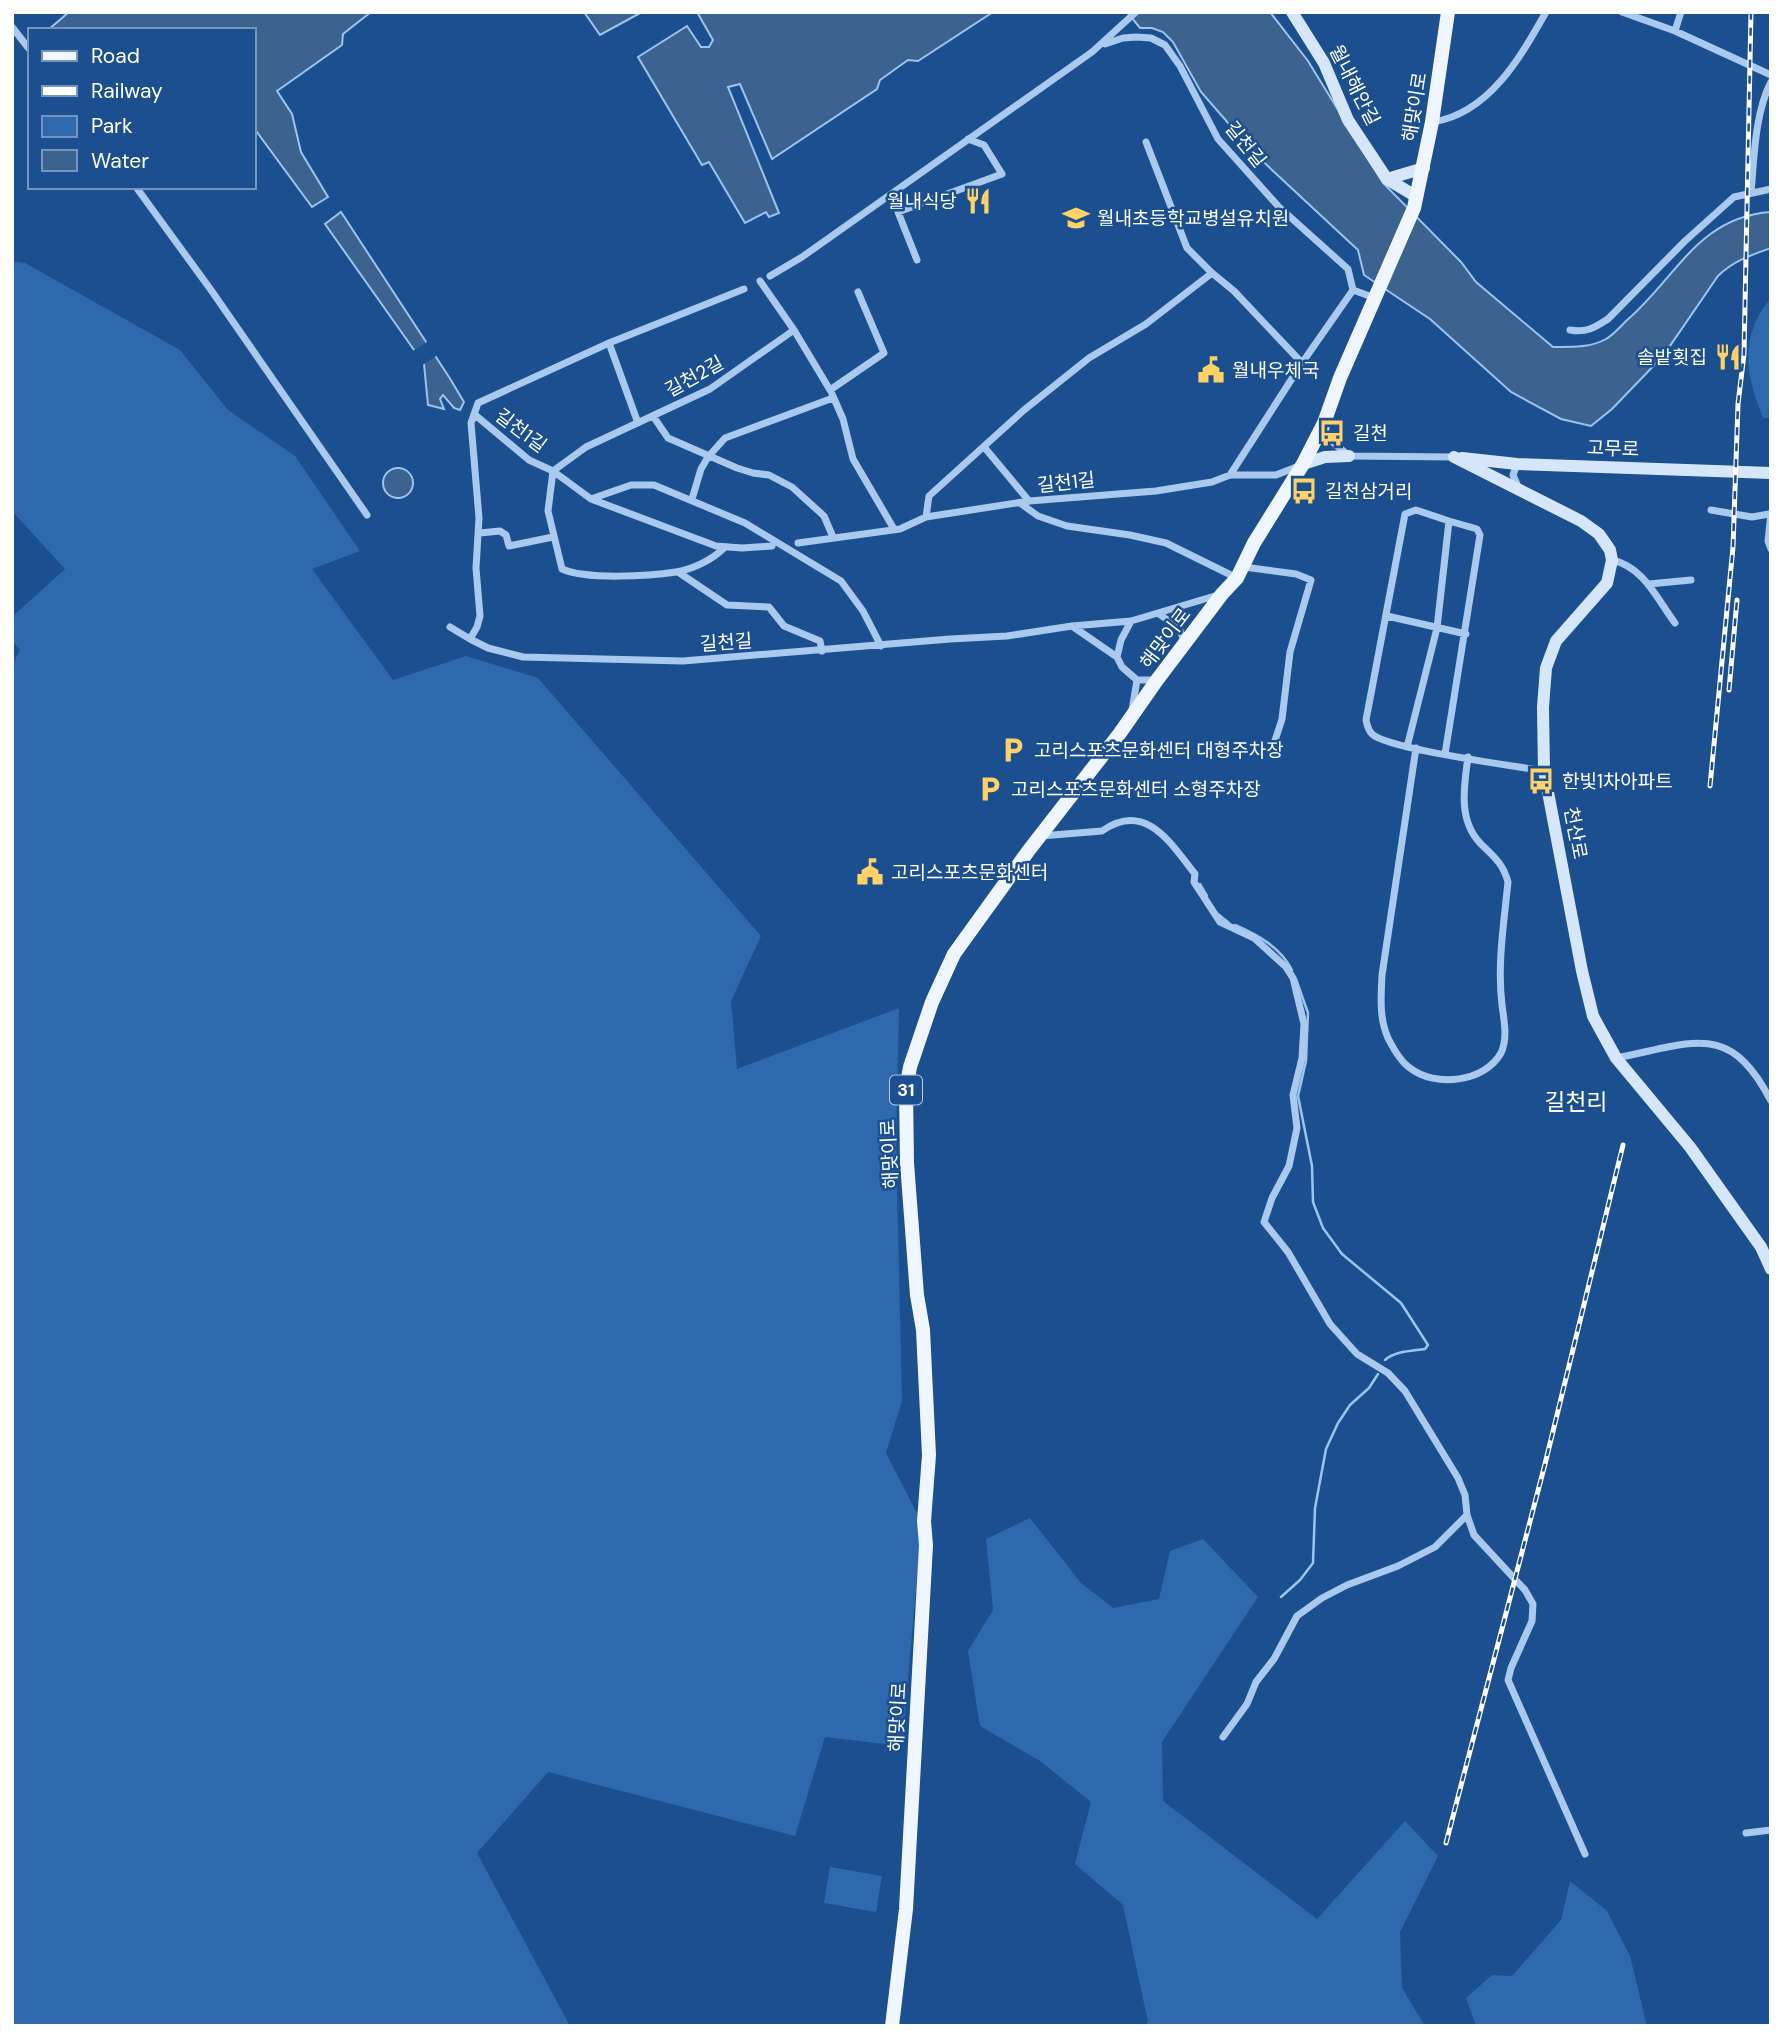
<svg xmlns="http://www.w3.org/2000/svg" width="1783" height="2038" font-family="'DM Sans','Noto Sans KR',sans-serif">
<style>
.green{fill:#2e69ad}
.water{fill:#3c6290;stroke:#9cc4f0;stroke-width:2}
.pier{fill:#1b4f8f}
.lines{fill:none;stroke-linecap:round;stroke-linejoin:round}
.stream{stroke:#9cc4f0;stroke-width:2.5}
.street{stroke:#a9c9ee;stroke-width:7}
.secondary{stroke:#d6e6fa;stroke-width:12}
.primary{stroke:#f0f6ff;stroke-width:14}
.rail-casing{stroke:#fff;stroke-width:5}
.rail{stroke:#1b4f8f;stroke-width:2.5;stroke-dasharray:8;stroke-linecap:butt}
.labels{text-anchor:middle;stroke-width:5;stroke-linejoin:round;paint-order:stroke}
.shield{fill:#1b4f8f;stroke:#bbcadd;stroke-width:2}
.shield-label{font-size:18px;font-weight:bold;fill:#fff}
.street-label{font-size:19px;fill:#fff;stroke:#1b4f8f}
.poi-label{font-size:19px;fill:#fff;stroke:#1b4f8f;text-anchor:start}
.quarter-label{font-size:23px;fill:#fff;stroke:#1b4f8f}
</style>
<rect width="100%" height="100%" fill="#1b4f8f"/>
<path class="green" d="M 12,261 L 25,263 L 180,350 L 228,410 L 295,456 L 360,551 L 312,569 L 393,680 L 466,656 L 538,678 L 761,936 L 731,1001 L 737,1069 L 899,1008 L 896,1142 L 902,1401 L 886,1453 L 922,1523 L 902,1746 L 825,1737 L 795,1836 L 548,1772 L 477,1853 L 570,2026 L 12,2026 L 12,665 L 20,650 L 12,641 L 12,617 L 65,569 L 12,511 Z
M 1771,298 L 1771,418 L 1763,418 C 1746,375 1738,337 1771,298 Z
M 1030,1518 L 1081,1583 L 1113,1608 L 1159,1599 L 1170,1551 L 1203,1539 L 1258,1597 L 1162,1742 L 1163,1801 L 1317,1919 L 1405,1821 L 1438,1856 L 1400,1932 L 1402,1988 L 1425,2026 L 1145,2026 L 1148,2022 L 1123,1905 L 1075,1864 L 1091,1802 L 1040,1761 L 980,1726 L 968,1651 L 993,1610 L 986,1539 Z
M 830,1867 L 882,1876 L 876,1912 L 824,1903 Z
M 1570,1881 L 1607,1911 L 1630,1956 L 1647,2026 L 1476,2026 L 1466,1998 L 1492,1975 L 1512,1976 L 1561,1920 Z"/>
<path class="water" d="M 69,12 L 371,12 L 343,34 L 342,45 L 277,91 L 292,114 L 301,152 L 328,197 L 312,207 L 254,128 L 254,30 L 48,30 Z
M 584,12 L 642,12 L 600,35 Z
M 697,12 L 993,12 L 918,61 L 908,60 L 880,80 L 877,89 L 772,159 L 740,84 L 728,87 L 779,213 L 769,217 L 766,212 L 745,223 L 709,162 L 702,165 L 638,57 L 687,26 L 701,47 L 709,47 L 713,40 Z
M 1127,12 L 1270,12 L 1308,61 L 1383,183 L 1461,262 L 1476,282 L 1553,347 C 1571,347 1590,348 1606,339 C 1613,335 1620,327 1626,321 C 1676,279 1697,217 1771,212 L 1771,248 C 1751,255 1733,261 1718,276 L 1663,356 L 1612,409 L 1591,426 L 1561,419 L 1511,392 L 1430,319 L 1364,275 L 1358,250 L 1256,155 L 1201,92 L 1173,42 L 1163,32 L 1152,28 L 1140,28 Z
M 341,212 L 449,377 L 464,402 L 460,410 L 454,408 L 443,395 L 440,399 L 444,409 L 428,405 L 424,364 L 325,224 Z
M383 483a15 15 0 1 1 30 0a15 15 0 1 1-30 0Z"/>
<path class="pier" d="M 430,340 L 439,354 L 421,366 L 411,352 Z"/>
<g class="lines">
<path class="stream" d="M 1200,884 L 1207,896
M 1218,914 L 1229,923
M 1235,925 C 1258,935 1280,947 1292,970
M 1296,979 L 1308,1013 L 1306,1061 L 1298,1096 L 1312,1166 L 1313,1202 L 1323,1228 L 1342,1254 L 1401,1303 L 1428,1345 L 1425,1349 C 1412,1351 1395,1351 1385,1360
M 1281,1597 L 1300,1580 L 1313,1563 L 1315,1508 L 1326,1449 L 1338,1423 L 1350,1405 L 1369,1388 L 1378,1374"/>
<path class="street" d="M 1622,12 L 1675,31 L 1771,75
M 12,27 L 30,50
M 1675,31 L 1681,12
M 1105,44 L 1123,38 L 1136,37 L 1151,38 L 1165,45 L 1180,66 L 1218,139 L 1279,207 L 1348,269 L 1353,290 L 1375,298
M 1433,122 C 1489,113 1520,58 1546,12
M 1146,142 L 1187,248 L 1212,273 L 1234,291 L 1302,363
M 136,187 L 211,290 L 367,515
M 1751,193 C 1754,159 1755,112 1771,82
M 917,260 L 898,212 L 1002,174 L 984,145 L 968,139
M 770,276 L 802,257 L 1092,52 L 1136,12
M 744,289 L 609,343 L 478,403 L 471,423 L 479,518 L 476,568 L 480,616 L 477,627 L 470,639 L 488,648 L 523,657 L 683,661 L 950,639 L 1007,636 L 1072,626 L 1131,621 L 1218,595
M 794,330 L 830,390 L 884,353 L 858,292
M 1570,330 C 1586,333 1594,328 1608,319 L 1685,241 L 1734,197 L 1771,189
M 609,343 L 638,423
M 832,394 L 843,419 L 853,459 L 894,529
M 474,414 L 529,460 L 553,471 L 591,499 L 716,546 L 742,548 L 772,546
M 653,416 L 668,438 L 737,468 L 753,473 L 769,475 L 792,487 L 824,516 L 833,537
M 1325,427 L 1328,438 L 1349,456 L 1454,457
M 985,448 L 1029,501
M 1517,464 L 1513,475 L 1519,489
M 1230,475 L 1302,363 L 1353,290
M 591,499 L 631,485 L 654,485 L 745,523 L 841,581 L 863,611 L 881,646
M 692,499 L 701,469 L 708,457 L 725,438 L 833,398
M 1020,503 L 1038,516 L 1067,526 L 1130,535 L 1166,543 L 1237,578
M 1711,510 L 1752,517 L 1769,514
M 1771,513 L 1768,541 L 1771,549
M 926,517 L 929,496 L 1024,410 L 1089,358 L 1146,324 L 1212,273
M 1449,521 L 1416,510 L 1405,514 L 1366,720 C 1367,725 1368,730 1372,734 C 1387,749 1516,766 1544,771
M 480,533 L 500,531 L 506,535 L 509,546 L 553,537
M 798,543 L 900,529 L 926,517 L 1029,501 L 1156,491 L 1212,482 L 1230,475 L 1276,475 L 1299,466
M 724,548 C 712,560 693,569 676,572 C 650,576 586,580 562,569 L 548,511 L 553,471 L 586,447 L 710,389 L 794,330 L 760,281
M 1612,560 C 1644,567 1657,599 1675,623
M 1244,567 L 1296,574 L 1311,580 L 1290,652 L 1282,719 L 1271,753
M 678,572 L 727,605 L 769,607 L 784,626 L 820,641 L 822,651
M 1649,584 L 1691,580
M 1159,614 L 1179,628 L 1185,643
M 1387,616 L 1466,634
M 1072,626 L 1117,657 L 1122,667 L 1137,680 L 1155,680
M 450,627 L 470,639
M 1117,657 L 1121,640 L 1131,621
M 1132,710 L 1137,680
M 1407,747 L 1437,628 L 1449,521 L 1477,529 L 1480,535 L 1445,754
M 1416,748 L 1382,975 C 1381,996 1379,1018 1388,1038 C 1393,1048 1401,1062 1410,1068 C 1435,1088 1485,1082 1501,1053 C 1508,1038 1504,1021 1502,1005 C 1497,965 1504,922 1508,882 C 1503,863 1493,856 1480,843 C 1458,820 1464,786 1468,757
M 1041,836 L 1102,831 C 1146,800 1171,844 1195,874 L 1194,882 L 1220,922 L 1254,938 L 1286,967 L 1293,978 L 1304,1024 L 1302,1058 L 1293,1095 L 1297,1128 L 1289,1166 L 1272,1198 L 1264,1222 L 1288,1252 L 1330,1324 L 1357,1354 L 1388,1373 L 1405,1391 L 1458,1478 L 1465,1495 L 1467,1515 L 1474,1535 L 1525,1590 L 1533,1604 L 1532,1621 L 1511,1668 L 1508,1680 L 1585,1854
M 1616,1058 C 1691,1044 1729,1019 1771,1101
M 1223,1737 L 1247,1704 L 1256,1682 L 1274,1659 L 1297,1616 L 1322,1598 L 1347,1585 L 1398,1566 L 1435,1547 L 1467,1515
M 1746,1833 L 1771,1830"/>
<path class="secondary" d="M 1292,12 L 1324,63 L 1348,120 L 1387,179 L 1424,168
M 1387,179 L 1417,197
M 1454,457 L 1581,521 L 1599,534 L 1610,550 L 1612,560 L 1607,583 L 1556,641 L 1546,668 L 1543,707 L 1544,771 L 1582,971 L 1593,1016 L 1616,1058 L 1690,1147 L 1761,1247 L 1771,1269
M 1462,458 L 1517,464 L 1771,473
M 1303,464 L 1325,457 L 1349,456"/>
<path class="primary" d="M 892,2026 L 906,1909 L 926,1545 L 924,1521 L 929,1455 L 923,1330 L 917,1295 L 907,1163 L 906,1089 L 910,1067 L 932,1002 L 954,954 L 1029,850 L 1120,733 L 1157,680 L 1222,594 L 1237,578 L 1254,543 L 1303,464 L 1324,423 L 1340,378 L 1414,208 L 1432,122 L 1448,12"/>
<g class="rail-casing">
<path id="rail" d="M 1729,690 L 1737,600
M 1710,786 L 1733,547 L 1738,404 L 1744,354 L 1751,12
M 1446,1843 L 1545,1464 L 1623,1145"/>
</g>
<use href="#rail" class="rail"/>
</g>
<defs>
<g id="restaurant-bare" transform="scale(2.1)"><path d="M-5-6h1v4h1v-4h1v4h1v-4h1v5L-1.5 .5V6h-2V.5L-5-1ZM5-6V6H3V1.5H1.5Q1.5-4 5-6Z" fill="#ffd166" stroke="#1b4f8f" stroke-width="2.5" paint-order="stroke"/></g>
<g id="school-bare" transform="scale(2.1)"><path d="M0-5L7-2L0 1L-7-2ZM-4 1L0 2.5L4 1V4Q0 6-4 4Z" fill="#ffd166" stroke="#1b4f8f" stroke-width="2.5" paint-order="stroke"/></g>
<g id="civic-bare" transform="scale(2.1)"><path d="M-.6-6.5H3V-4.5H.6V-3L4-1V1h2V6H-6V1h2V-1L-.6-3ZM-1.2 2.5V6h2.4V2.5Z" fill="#ffd166" stroke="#1b4f8f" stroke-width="2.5" paint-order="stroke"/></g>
<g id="bus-bare" transform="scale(2.1)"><path d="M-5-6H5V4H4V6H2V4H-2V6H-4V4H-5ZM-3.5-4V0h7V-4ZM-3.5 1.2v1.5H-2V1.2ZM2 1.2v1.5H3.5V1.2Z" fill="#ffd166" stroke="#1b4f8f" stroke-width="2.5" paint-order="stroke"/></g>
<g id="parking-bare" transform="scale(2.1)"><path d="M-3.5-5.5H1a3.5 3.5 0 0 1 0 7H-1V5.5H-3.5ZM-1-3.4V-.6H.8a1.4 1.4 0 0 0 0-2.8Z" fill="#ffd166" stroke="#1b4f8f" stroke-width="2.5" paint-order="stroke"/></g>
</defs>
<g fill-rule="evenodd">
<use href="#restaurant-bare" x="978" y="201"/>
<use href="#school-bare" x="1076" y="218"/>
<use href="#restaurant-bare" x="1728" y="357"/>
<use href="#civic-bare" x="1211" y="370"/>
<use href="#bus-bare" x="1332" y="433"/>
<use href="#bus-bare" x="1304" y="491"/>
<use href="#parking-bare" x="1013" y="750"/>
<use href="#bus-bare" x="1541" y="781"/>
<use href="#parking-bare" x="990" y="789"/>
<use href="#civic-bare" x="870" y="872"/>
</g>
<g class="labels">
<rect class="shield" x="890" y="1075.5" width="32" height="29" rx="5"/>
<g class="shield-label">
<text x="906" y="1096">31</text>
</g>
<g class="street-label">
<text transform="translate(1355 85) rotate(63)" y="7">월내해안길</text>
<text transform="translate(1414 107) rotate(-81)" y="7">해맞이로</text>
<text transform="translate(1246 144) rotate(51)" y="7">길천길</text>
<text transform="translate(694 376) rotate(-29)" y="7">길천2길</text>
<text transform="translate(521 430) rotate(37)" y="7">길천1길</text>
<text transform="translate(1613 448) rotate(2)" y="7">고무로</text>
<text transform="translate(1066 482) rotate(-6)" y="7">길천1길</text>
<text transform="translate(1165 638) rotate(-53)" y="7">해맞이로</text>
<text transform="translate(726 642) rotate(-4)" y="7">길천길</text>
<text transform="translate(1576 833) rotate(79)" y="7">천산로</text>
<text transform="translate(889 1154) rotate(-93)" y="7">해맞이로</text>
<text transform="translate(897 1717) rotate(-87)" y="7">해맞이로</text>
</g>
<g class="poi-label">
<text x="957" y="208" text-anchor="end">월내식당</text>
<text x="1097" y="225">월내초등학교병설유치원</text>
<text x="1707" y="364" text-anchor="end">솔밭횟집</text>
<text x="1232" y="377">월내우체국</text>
<text x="1353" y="440">길천</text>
<text x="1325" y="498">길천삼거리</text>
<text x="1034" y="757">고리스포츠문화센터 대형주차장</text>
<text x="1562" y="788">한빛1차아파트</text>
<text x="1011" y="796">고리스포츠문화센터 소형주차장</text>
<text x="891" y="879">고리스포츠문화센터</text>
</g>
<g class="quarter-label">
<text x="1576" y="1110">길천리</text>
</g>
</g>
<rect width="1783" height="2038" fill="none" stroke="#ffffff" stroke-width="28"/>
<rect x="28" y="28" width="228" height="161" fill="#1b4f8f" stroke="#7695bc" stroke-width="2"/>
<rect x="42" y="51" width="35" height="10" fill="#f0f6ff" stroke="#7695bc" stroke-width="2"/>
<text x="91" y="63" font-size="21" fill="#ffffff">Road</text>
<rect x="42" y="86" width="35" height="10" fill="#ffffff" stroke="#7695bc" stroke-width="2"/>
<text x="91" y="98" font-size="21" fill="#ffffff">Railway</text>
<rect x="42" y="116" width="35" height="21" fill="#2e69ad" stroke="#7695bc" stroke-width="2"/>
<text x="91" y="133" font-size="21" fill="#ffffff">Park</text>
<rect x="42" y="150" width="35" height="21" fill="#3c6290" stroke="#7695bc" stroke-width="2"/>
<text x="91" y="168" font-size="21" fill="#ffffff">Water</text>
</svg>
